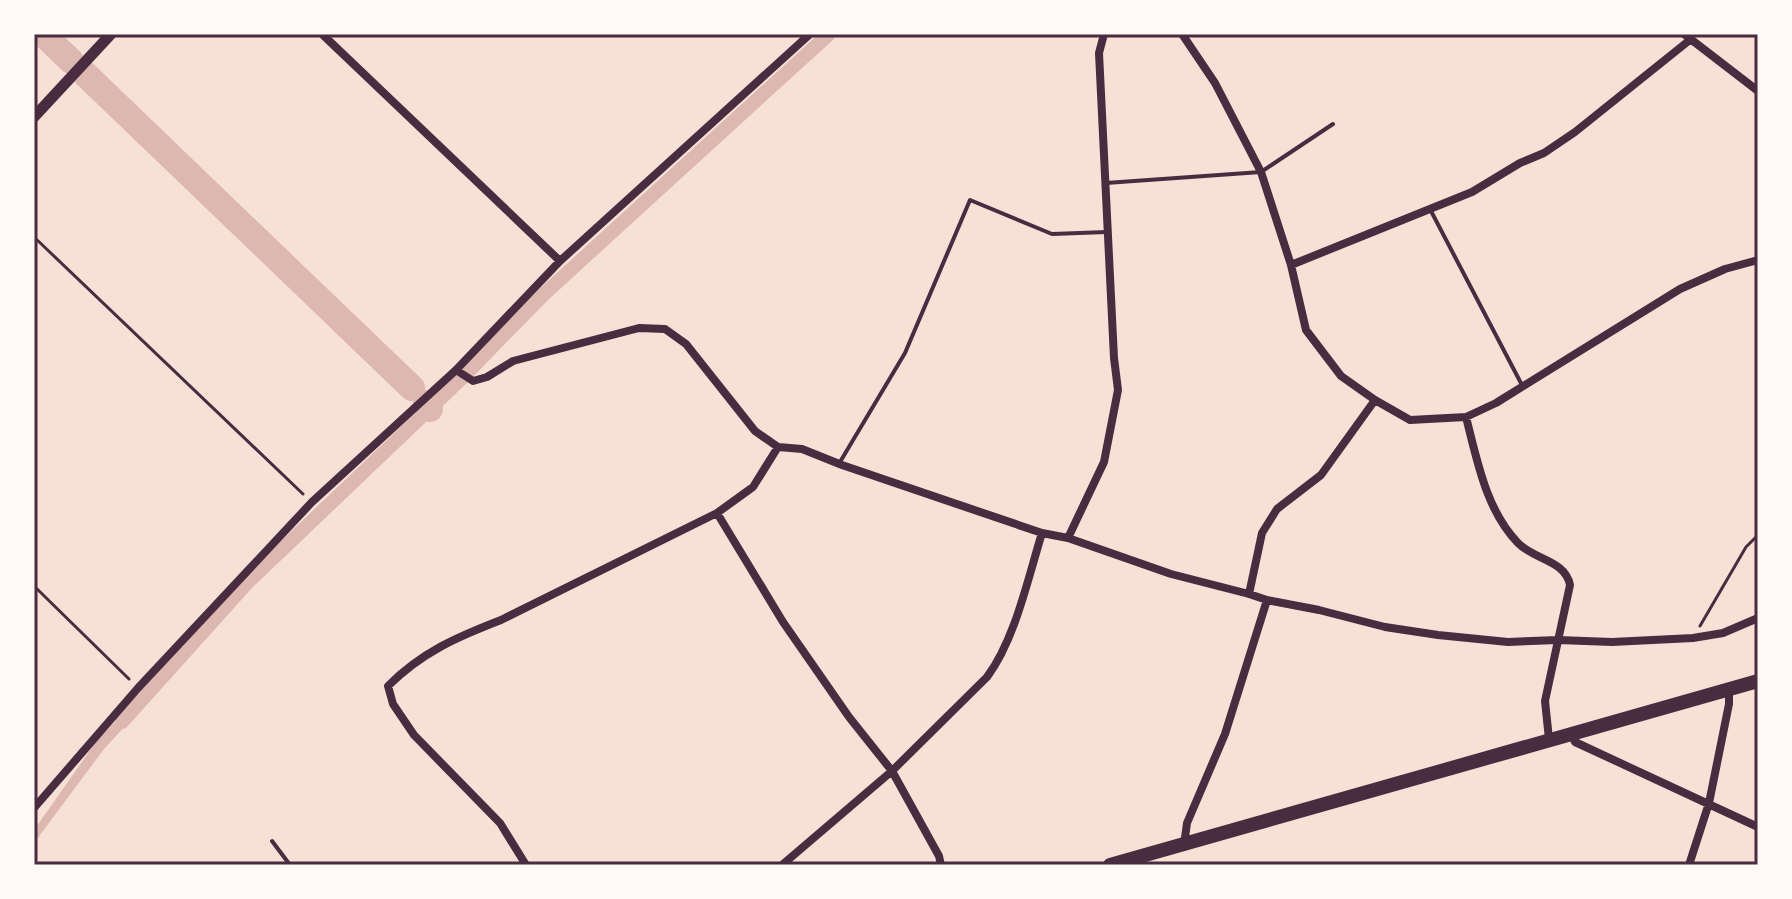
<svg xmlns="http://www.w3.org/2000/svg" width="1792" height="899" font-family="Lato,sans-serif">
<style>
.water{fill:#dcb8b0}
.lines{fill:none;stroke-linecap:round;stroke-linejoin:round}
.canal{stroke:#dcb8b0;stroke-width:14}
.river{stroke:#dcb8b0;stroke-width:26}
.path{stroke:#4a2c40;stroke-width:3}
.service{stroke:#4a2c40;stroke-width:4}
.minor{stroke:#4a2c40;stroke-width:8}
.tertiary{stroke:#4a2c40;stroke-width:11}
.trunk{stroke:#4a2c40;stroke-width:14}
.neatline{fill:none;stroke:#4a2c40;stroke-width:3}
</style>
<rect width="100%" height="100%" fill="#f7e1d7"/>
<path class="water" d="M 131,705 L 138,712 L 104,749 L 34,843 L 34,830 L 96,742 Z"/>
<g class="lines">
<path class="canal" d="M 122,722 L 247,583 L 460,380 L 543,295 L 829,34"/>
<path class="river" d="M 43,34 L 71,61
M 85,74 L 412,388
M 426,403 L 430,409"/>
<path class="path" d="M 34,237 L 303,494
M 34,586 L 129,679
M 1700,626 L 1746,547 L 1758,535"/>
<path class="service" d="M 1106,183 L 1261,172 L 1333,124
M 1431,211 L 1523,387
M 840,462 L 905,353 L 970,200 L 1052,234 L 1107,232
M 272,841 L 290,865"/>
<path class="minor" d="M 322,34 L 560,261
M 1182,34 L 1215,83 L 1261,172 L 1291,265 L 1306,330 L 1341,376 L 1375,400 L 1410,420 L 1466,417 L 1496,403 L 1680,289 L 1725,269 L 1758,260
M 1684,34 L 1758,91
M 1291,265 L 1472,192 L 1520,163 L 1544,153 L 1575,132 L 1691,39
M 456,370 L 473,381 L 487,377 L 513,361 L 639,328 L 665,329 L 686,344 L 755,431 L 778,447 L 802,449 L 842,465 L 1042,533 L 1068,538 L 1171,574 L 1249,594 L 1267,600 L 1319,610 L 1385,627 L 1438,635 L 1508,642 L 1558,640 L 1612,642 L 1693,638 L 1723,633 L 1758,618
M 1466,417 C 1477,460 1486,510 1518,543 C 1534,560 1565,560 1570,585 L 1545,701 L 1549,739
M 717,513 L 783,622 L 849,717 L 892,771 L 939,856 L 941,865
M 1068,538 L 1104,462 L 1118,390 L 1114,358 L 1099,53 L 1104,34
M 1249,594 L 1262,533 L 1277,509 L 1321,475 L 1375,400
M 1571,734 L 1575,742 L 1758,827
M 34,808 L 138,688 L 312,502 L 456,370 L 560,261 L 810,34
M 1184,845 L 1187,823 L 1225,734 L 1267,600
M 526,865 L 500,823 L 414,735 L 393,704 L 388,686 C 422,652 457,637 501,620 L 717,513 L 753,487 L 778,447
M 782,865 L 892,771 L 987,677 C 1015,640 1028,578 1042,533
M 1689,865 L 1709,803 L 1729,704 L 1729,689"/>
<path class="tertiary" d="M 34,117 L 111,34"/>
<path class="trunk" d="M 1110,865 L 1758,681"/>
</g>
<rect width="1792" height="899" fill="none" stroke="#fffaf5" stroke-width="72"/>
<rect x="36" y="36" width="1720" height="827" class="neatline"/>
</svg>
